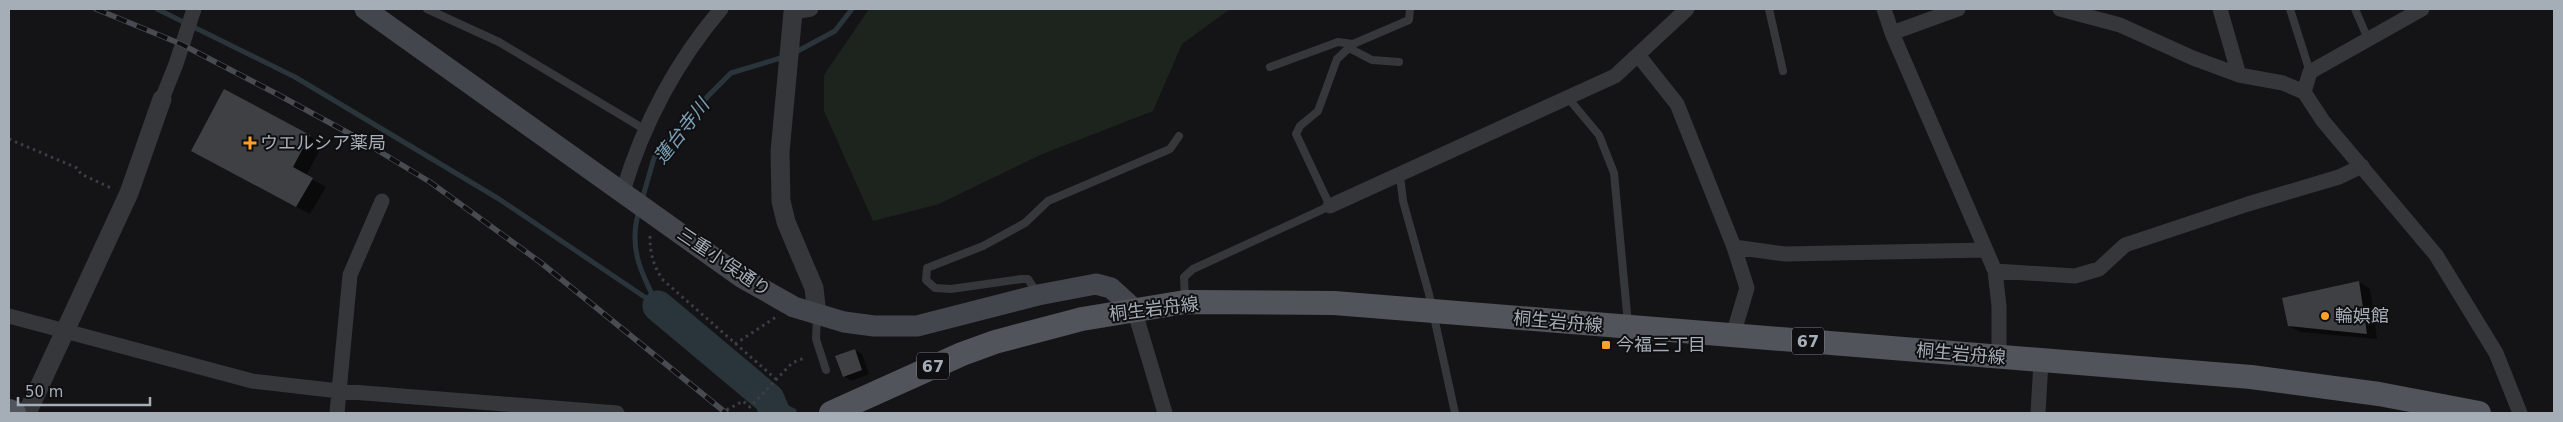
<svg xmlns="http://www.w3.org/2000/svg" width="2563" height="422" font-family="'DejaVu Sans','Noto Sans JP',sans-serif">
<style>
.green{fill:#1c241d}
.shadow{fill:#0007}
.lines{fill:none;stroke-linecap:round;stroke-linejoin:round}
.stream{stroke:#2a353b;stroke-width:5}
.river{stroke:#2a353b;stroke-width:31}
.building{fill:#3e4043}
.path{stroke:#3b3e43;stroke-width:3;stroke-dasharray:2.5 4;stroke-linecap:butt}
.service{stroke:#35373b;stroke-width:8}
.minor{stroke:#35373b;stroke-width:15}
.tertiary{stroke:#35373b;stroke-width:19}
.secondary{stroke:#43464c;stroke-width:21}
.primary{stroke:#51545b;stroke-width:24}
.rail-casing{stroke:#484b51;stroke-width:5.5}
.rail{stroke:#0f0f11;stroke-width:4;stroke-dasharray:11;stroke-linecap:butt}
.poi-dot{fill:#fba028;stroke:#0f0f11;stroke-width:2}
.labels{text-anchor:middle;stroke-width:4;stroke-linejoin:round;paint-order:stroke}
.shield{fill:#0f0f11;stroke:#787e85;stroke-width:1}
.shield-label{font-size:16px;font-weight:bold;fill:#a5adb7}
.poi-label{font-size:18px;fill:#a5adb7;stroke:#0f0f11;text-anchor:start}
.street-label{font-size:18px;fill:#a5adb7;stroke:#0f0f11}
.water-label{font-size:19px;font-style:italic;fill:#7a9fb4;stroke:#0f0f11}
</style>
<rect width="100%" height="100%" fill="#141416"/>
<path class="green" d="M 869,9 L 1230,9 L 1182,44 L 1153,111 L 1040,155 L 939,204 L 873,221 L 824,111 L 824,75 Z"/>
<path class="shadow" d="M 309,136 L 323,144 L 306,176 L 326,187 L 310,214 L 206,159 Z
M 2359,282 L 2370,289 L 2377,339 L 2300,332 L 2289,326 Z
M 855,350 L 862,354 L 869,374 L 851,381 L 844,376 Z"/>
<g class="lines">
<path class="stream" d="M 157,9 L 295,77 L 499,199 L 658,306
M 794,53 L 835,31 L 852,9
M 642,200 L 654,158 L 709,95 L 731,73 L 784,57
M 639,211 C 628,247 641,273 657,304
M 769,399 L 794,411"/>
<path class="river" d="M 658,306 L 769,399 L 775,413"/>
</g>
<path class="building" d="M 224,89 L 310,135 L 293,167 L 313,178 L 296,207 L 191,151 Z
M 2359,281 L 2367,334 L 2288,326 L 2282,298 Z
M 855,349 L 862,370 L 843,377 L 835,356 Z"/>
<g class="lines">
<path class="path" d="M 9,139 L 77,168 L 81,174 L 113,189
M 650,236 C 650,254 653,265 663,280 L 777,380
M 735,344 L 776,317
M 721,413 L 743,401 L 750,407 L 792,363 L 804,358"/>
<path class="service" d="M 427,9 L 499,42 L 644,129
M 1769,9 L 1783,71
M 2290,9 L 2310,72
M 2355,9 L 2368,39
M 1349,48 L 1372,60 L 1399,62
M 1270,67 L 1338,42 L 1353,44
M 1568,98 L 1599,135 L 1614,173 L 1628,324
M 1400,176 L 1403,201 L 1429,294 L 1455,413
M 1037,293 L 1028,279 L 1022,279 L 951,289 L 935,288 L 926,280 L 927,268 L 983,246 L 1025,223 L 1048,201 L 1170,149 L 1179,136
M 1185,300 L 1184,277 L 1193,269 L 1330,206 L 1296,134 L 1300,126 L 1318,111 L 1337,59 L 1353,44 L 1409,20 L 1410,9
M 817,316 L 816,339 L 826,370"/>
<path class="minor" d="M 793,9 L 793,12 L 811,9
M 1884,9 L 1892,33 L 1995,271 L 1999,306 L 1999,356
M 2060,9 L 2120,25 L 2193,58 L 2239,75 L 2283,83 L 2304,92 L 2323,121 L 2436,255 L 2496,353 L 2520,413
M 2220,9 L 2239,75
M 1892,33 L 1958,9
M 1638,55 L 1677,104 L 1734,247 L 1747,288 L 1733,335
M 2304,92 L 2310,72 L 2422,9
M 162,99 L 176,64 L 194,9
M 623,191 C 643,125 676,62 721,9
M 1330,206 L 1615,76 L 1687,9
M 1734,247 L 1785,254 L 1986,250
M 1995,271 L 2075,276 L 2099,269 L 2125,245 L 2248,204 L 2339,177 L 2362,166
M 1134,309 L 1165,413
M 9,316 L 252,381 L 339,391 L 617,413
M 337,413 L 350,275 L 382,201
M 2038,413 L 2041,361"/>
<path class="tertiary" d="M 793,12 L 780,152 L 781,201 L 786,222 L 814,288 L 817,314
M 27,413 L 129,193 L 162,99"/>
<path class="secondary" d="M 365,9 L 741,277 L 794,307 L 844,322 L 874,326 L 917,326 L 1038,295 L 1096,284 L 1111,288 L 1134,309"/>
<path class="primary" d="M 9,411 L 14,413
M 831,413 L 962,354 L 995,342 L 1082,319 L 1185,302 L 1334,303 L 2251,377 L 2379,394 L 2479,413"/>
<g class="rail-casing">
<path id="rail" d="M 96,9 L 181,44 L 275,93 L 354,136 L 430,182 L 540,262 L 726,413"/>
</g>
<use href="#rail" class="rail"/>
</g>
<g class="poi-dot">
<path d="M247.5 135.5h5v5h5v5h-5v5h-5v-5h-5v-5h5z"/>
<circle cx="2325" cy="316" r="5"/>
<rect x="1601" y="340" width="10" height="10" rx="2.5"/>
</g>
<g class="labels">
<g class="shield">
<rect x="1792" y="327.5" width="32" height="27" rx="4"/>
<rect x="917" y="352.5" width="32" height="27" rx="4"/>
</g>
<g class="shield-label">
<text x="1808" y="347">67</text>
<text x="933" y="372">67</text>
</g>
<g class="poi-label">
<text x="260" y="149">ウエルシア薬局</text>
<text x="2335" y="322">輪娯館</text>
<text x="1616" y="351">今福三丁目</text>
</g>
<g class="street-label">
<text transform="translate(724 262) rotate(34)" y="6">三重小俣通り</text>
<text transform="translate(1154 309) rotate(-7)" y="6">桐生岩舟線</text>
<text transform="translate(1558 322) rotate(5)" y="6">桐生岩舟線</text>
<text transform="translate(1961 354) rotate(5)" y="6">桐生岩舟線</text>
</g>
<g class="water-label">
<text transform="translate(681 131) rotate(-52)" y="7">蓮台寺川</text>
</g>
</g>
<rect width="2563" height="422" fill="none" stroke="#a5adb7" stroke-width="20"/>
<path d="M18 397v8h132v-8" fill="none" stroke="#a5adb7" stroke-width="2.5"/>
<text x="25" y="397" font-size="15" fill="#a5adb7" stroke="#0f0f11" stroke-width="4" paint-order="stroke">50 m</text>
</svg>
